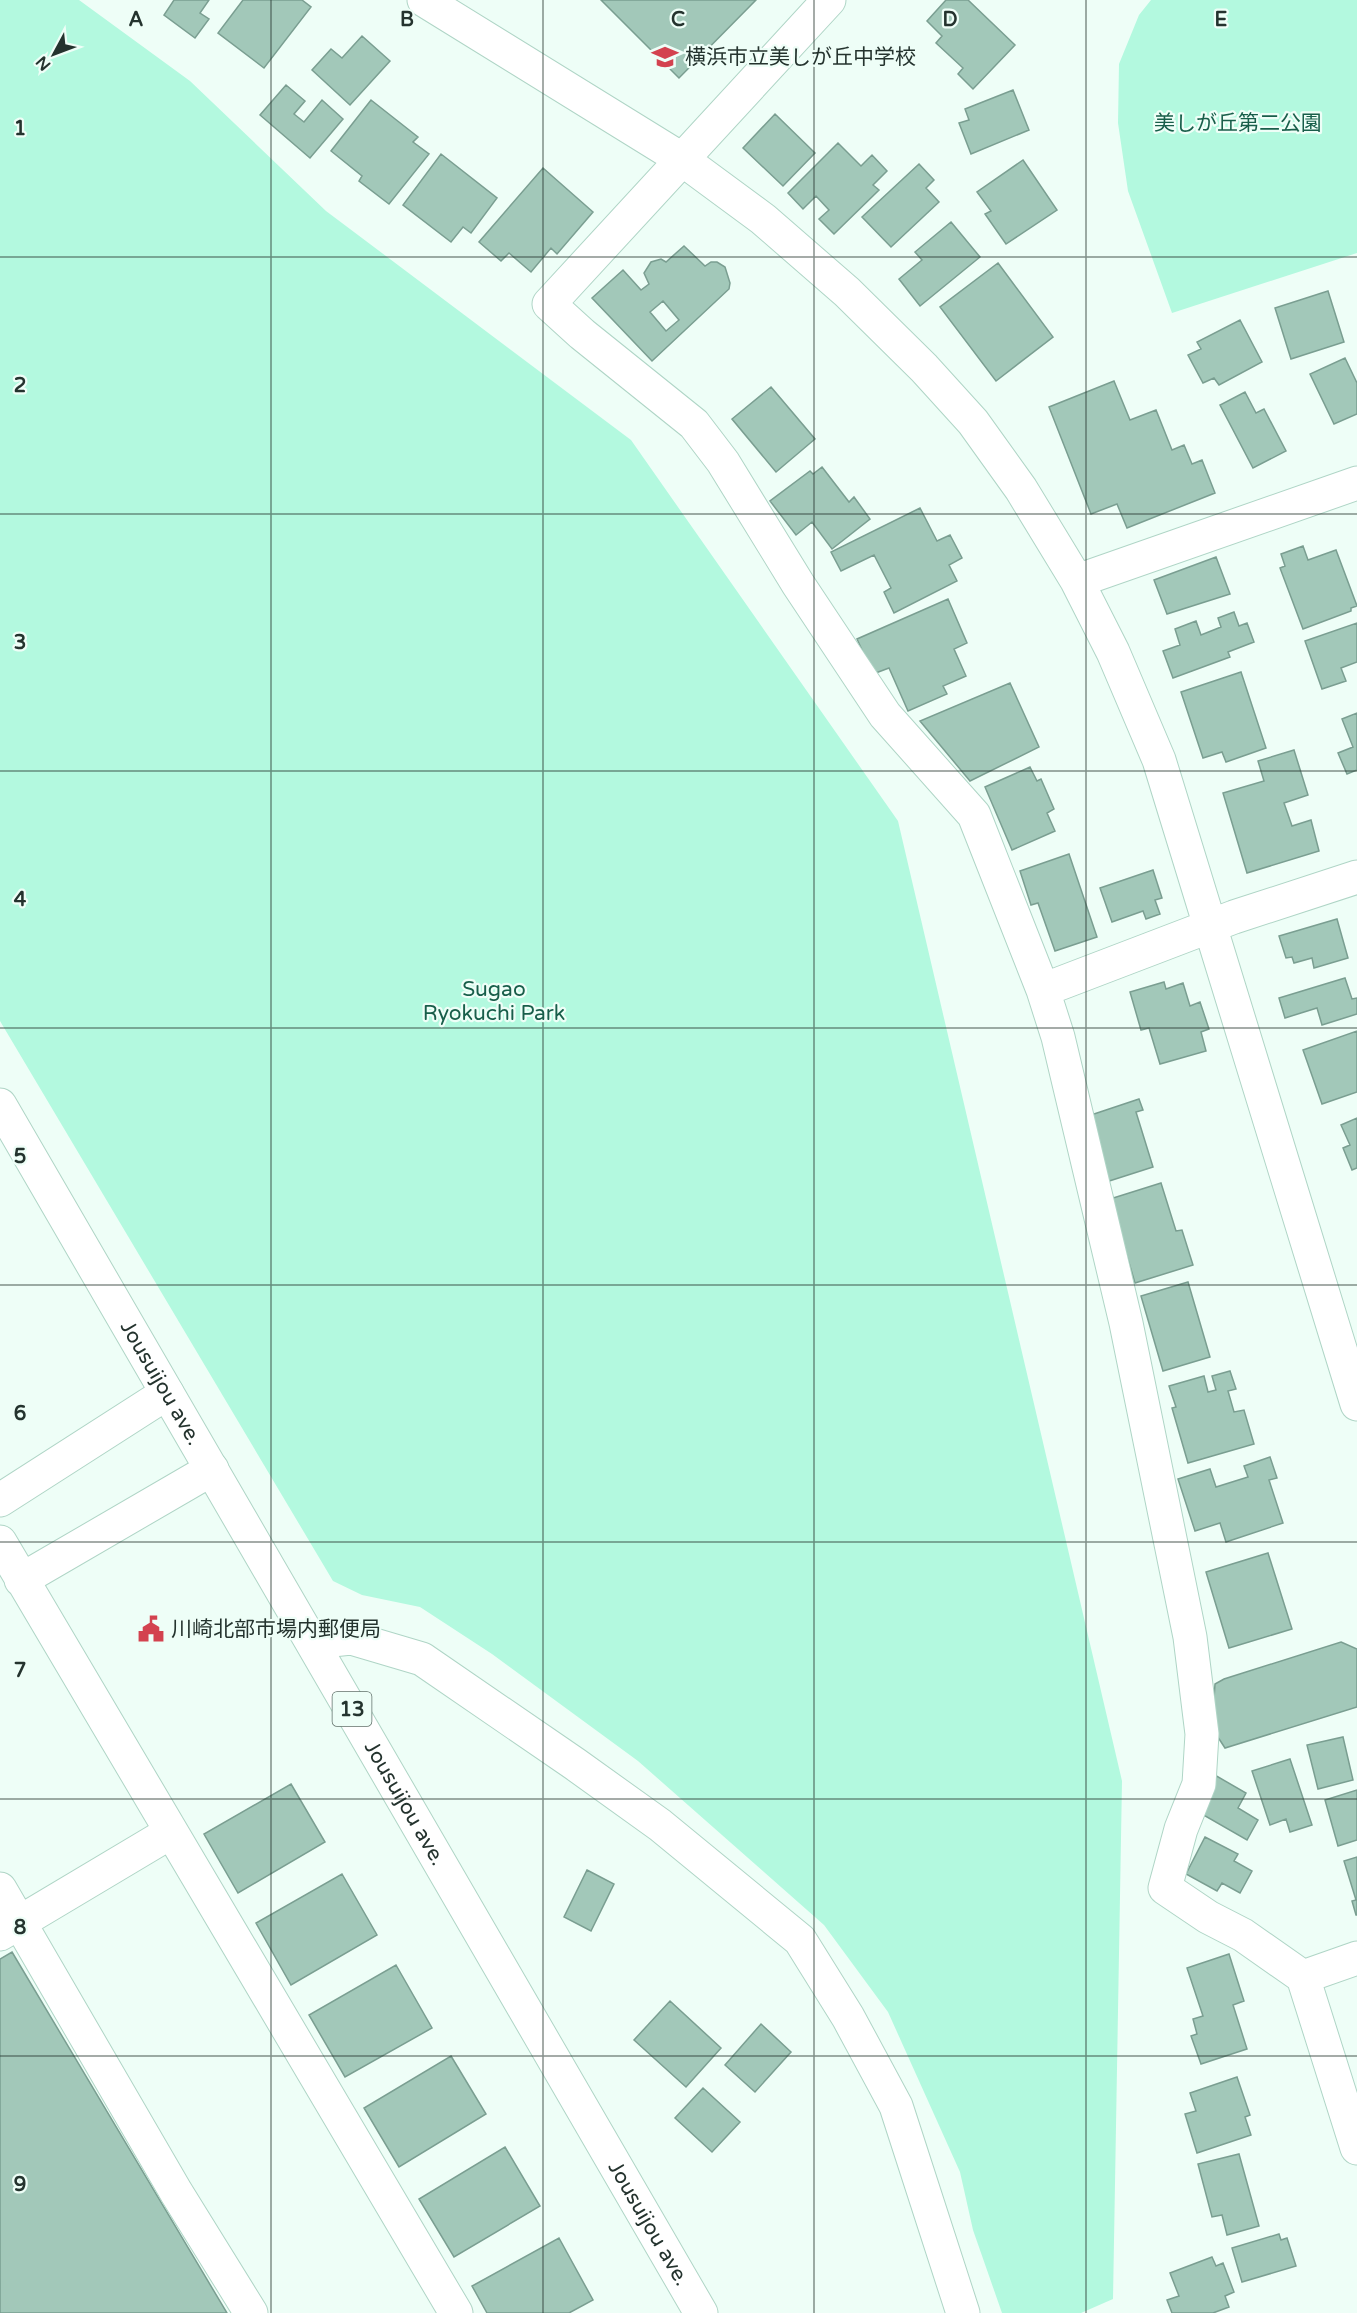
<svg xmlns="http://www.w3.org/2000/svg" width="1357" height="2313" font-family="'Varela Round','Noto Sans JP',sans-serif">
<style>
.green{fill:#b3f9df}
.building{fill:#a2c8b9;stroke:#7a9e91;stroke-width:1.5;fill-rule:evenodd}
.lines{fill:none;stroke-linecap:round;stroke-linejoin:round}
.minor-casing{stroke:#afd5c6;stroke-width:35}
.major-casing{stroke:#afd5c6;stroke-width:35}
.minor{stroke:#fff;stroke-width:33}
.major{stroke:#fff;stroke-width:33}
.grid{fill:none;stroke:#24332e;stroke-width:1.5;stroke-opacity:0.55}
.labels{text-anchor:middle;stroke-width:4.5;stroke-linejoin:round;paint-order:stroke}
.shield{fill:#eefef7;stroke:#61706a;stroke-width:1.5}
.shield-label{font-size:20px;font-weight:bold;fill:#24332e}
.poi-label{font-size:21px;fill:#24332e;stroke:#eefef7;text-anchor:start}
.park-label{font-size:21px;fill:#185e4a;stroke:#eefef7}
.street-label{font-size:21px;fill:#24332e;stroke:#eefef7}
.grid-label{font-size:20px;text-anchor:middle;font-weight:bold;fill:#24332e;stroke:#eefef7;stroke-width:4.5;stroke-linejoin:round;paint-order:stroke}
</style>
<rect width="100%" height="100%" fill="#eefef7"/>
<path class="green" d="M 0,0 L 79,0 L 190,81 L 326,211 L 631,440 L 898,821 L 1122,1781 L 1113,2299 L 1081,2313 L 1002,2313 L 973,2230 L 960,2172 L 888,2012 L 824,1925 L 638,1761 L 492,1654 L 420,1607 L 362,1595 L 333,1581 L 0,1021 Z
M 1151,0 L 1357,0 L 1357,253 L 1172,313 L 1128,191 L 1118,123 L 1119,64 L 1139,15 Z"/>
<path class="building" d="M 174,0 L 209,0 L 200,13 L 209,19 L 195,38 L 164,15 Z
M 243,0 L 302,0 L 311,7 L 264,68 L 218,33 Z
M 601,0 L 756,0 L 679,78 Z
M 946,0 L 968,0 L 1015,45 L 973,89 L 958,74 L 963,68 L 936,43 L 942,36 L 927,21 Z
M 362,36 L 390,61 L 350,105 L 312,70 L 331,49 L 342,58 Z
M 286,85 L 305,101 L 294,114 L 304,122 L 322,100 L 343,119 L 310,158 L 260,115 Z
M 1013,90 L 1029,130 L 971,154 L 959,123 L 969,120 L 965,109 Z
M 371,100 L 418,137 L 413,142 L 429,154 L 389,204 L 359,181 L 362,176 L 331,151 Z
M 775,114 L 815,153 L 783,186 L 743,148 Z
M 838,143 L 861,166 L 872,155 L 887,171 L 873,185 L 879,190 L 834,234 L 819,219 L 829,210 L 816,196 L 803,209 L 788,193 Z
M 441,154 L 497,198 L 471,233 L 463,227 L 451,242 L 403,205 Z
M 1023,160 L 1057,210 L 1006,244 L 985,214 L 991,211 L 977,192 Z
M 919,164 L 934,180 L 926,188 L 939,202 L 891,247 L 862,217 Z
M 543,168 L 593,212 L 557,254 L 551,248 L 531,272 L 509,253 L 501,261 L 479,242 Z
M 951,222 L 980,257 L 920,306 L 899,279 L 922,260 L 915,252 Z
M 684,246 L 705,266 L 711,262 L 717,262 L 725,267 L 730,283 L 729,289 L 652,361 L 592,298 L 623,270 L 641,290 L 649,284 L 644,273 L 651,262 L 661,259 L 666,262 ZM 663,301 L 679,320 L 666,331 L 650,312 Z
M 998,263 L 1053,337 L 996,381 L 940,307 Z
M 1328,291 L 1344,342 L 1291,359 L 1275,308 Z
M 1240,320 L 1262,362 L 1219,385 L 1214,378 L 1203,383 L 1188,355 L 1201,349 L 1197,342 Z
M 1345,358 L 1357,383 L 1357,414 L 1334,424 L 1310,374 Z
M 1114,381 L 1130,420 L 1156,410 L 1172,450 L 1184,445 L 1192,464 L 1202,460 L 1215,493 L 1127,528 L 1117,504 L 1091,514 L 1049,407 Z
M 771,387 L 815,439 L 776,472 L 732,419 Z
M 1245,392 L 1256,413 L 1264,409 L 1286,451 L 1253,468 L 1220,405 Z
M 822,467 L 849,502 L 854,497 L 870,519 L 832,549 L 812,522 L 796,535 L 770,501 L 810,471 L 813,474 Z
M 920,508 L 937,541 L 950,535 L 962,558 L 949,565 L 957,581 L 894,613 L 884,592 L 891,588 L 874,555 L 841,571 L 831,552 Z
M 1303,546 L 1308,560 L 1336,550 L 1357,606 L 1351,608 L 1351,611 L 1303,629 L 1280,568 L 1285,566 L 1281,554 Z
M 1216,557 L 1230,594 L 1167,614 L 1154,580 Z
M 948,599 L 967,643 L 954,649 L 966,676 L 943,686 L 947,694 L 908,711 L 889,668 L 873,674 L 857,639 Z
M 1234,612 L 1239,626 L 1247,623 L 1254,642 L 1228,652 L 1230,657 L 1173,678 L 1163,651 L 1180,645 L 1175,629 L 1196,621 L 1201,635 L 1221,627 L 1218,618 Z
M 1357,623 L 1357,662 L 1341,668 L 1346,681 L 1322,689 L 1305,641 Z
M 1241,672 L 1266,748 L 1226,762 L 1222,752 L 1203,758 L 1181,692 Z
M 1010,683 L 1039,747 L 970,781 L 920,721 Z
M 1357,713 L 1357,770 L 1347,774 L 1338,753 L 1353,747 L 1342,719 Z
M 1294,750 L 1308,795 L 1284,803 L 1292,826 L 1311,820 L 1319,851 L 1247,873 L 1223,793 L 1264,781 L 1258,761 Z
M 1030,767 L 1037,781 L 1041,779 L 1054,809 L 1047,813 L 1055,831 L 1012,850 L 985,787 Z
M 1069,854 L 1097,937 L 1055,951 L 1038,903 L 1031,905 L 1020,871 Z
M 1153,870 L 1162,898 L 1155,900 L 1160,914 L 1146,919 L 1143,911 L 1112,922 L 1100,888 Z
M 1337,919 L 1348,958 L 1314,968 L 1312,958 L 1294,963 L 1292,957 L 1286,958 L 1279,936 Z
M 1345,978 L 1352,999 L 1357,998 L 1357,1014 L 1322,1025 L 1317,1008 L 1285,1018 L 1279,998 Z
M 1164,982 L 1166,989 L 1183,983 L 1190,1006 L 1200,1002 L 1209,1029 L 1201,1032 L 1206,1051 L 1160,1064 L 1149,1028 L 1141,1030 L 1130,992 Z
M 1357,1031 L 1357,1092 L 1322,1104 L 1303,1050 Z
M 1139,1099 L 1143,1110 L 1136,1112 L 1153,1167 L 1103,1183 L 1082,1118 Z
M 1357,1118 L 1357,1168 L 1352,1170 L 1343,1148 L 1350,1145 L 1341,1125 Z
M 1161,1183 L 1176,1231 L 1182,1230 L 1193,1265 L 1135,1283 L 1110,1199 Z
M 1188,1282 L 1210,1357 L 1163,1371 L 1141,1296 Z
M 1230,1371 L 1236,1389 L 1228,1391 L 1234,1412 L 1244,1410 L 1254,1444 L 1188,1463 L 1172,1408 L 1176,1407 L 1169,1386 L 1204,1376 L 1208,1392 L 1216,1390 L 1212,1376 Z
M 1270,1457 L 1277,1478 L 1269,1480 L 1283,1523 L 1226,1542 L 1220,1523 L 1195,1531 L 1178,1479 L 1210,1469 L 1216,1487 L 1248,1477 L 1244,1466 Z
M 1268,1553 L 1292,1629 L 1229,1648 L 1206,1572 Z
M 1341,1642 L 1357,1649 L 1357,1707 L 1225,1748 L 1212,1728 L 1215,1684 L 1224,1679 Z
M 1343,1737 L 1353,1780 L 1318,1789 L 1307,1745 Z
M 1290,1759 L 1312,1825 L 1290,1832 L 1286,1819 L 1270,1825 L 1252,1771 Z
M 1213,1774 L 1246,1793 L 1238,1808 L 1258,1820 L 1247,1840 L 1193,1809 Z
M 291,1784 L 325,1842 L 238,1893 L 204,1834 Z
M 1357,1790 L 1357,1840 L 1338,1846 L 1325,1800 Z
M 1205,1837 L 1238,1854 L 1234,1861 L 1252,1871 L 1240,1893 L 1222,1883 L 1217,1891 L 1186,1874 Z
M 1357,1857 L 1357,1915 L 1356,1915 L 1352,1901 L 1356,1900 L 1344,1861 Z
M 587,1870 L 614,1884 L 591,1931 L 564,1917 Z
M 342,1874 L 377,1935 L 291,1985 L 256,1923 Z
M 12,1952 L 227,2313 L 0,2313 L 0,1959 Z
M 1229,1954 L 1244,2001 L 1233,2005 L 1247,2049 L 1201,2064 L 1191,2036 L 1197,2034 L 1193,2019 L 1203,2016 L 1187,1968 Z
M 396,1965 L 432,2028 L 345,2077 L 309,2015 Z
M 670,2001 L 721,2048 L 686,2087 L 634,2040 Z
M 761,2024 L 791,2052 L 755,2092 L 725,2065 Z
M 451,2056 L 486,2114 L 399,2167 L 364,2108 Z
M 1237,2077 L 1250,2115 L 1245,2117 L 1251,2135 L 1197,2153 L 1185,2114 L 1196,2111 L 1190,2093 Z
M 703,2088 L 740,2122 L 712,2152 L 675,2118 Z
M 505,2147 L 540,2206 L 454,2257 L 419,2199 Z
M 1239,2154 L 1259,2226 L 1227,2235 L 1222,2215 L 1212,2217 L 1198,2164 Z
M 1279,2234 L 1281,2240 L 1287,2238 L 1296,2266 L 1242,2282 L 1232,2248 Z
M 559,2238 L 593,2300 L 569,2313 L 487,2313 L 472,2286 Z
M 1212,2257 L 1216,2266 L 1223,2263 L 1234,2292 L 1225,2296 L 1229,2307 L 1213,2313 L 1172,2313 L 1167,2300 L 1179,2296 L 1170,2273 Z"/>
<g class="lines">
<g class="minor-casing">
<path id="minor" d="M 424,0 L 683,160 L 763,219 L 847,292 L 924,368 L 973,422 L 1021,489 L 1077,581 L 1113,652 L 1159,760 L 1357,1404
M 829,0 L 549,304 L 582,334 L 694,424 L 723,462 L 798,584 L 885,715 L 974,815 L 1043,990 L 1058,1037 L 1126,1323 L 1190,1637 L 1202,1734 L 1199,1784 L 1181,1829 L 1165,1888 L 1208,1917 L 1243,1935 L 1303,1977 L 1357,2148
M 1077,581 L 1357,483
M 1043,990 L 1234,917 L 1357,877
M 0,1500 L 167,1393
M 0,1542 L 456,2313
M 21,1580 L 212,1469
M 313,1642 L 351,1638 L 422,1659 L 575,1764 L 660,1825 L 800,1940 L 848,2017 L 896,2106 L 963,2313
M 0,1889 L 176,2192 L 251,2313
M 0,1934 L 171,1832
M 1303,1977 L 1357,1958"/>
</g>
<g class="major-casing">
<g id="major">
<path id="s1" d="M 0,1105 L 701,2313"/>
</g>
</g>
<use href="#minor" class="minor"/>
<use href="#major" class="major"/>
</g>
<path class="grid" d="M 271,0 L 271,2313M 543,0 L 543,2313M 814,0 L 814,2313M 1086,0 L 1086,2313M 0,257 L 1357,257M 0,514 L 1357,514M 0,771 L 1357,771M 0,1028 L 1357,1028M 0,1285 L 1357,1285M 0,1542 L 1357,1542M 0,1799 L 1357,1799M 0,2056 L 1357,2056"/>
<defs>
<g id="school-bare" transform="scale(2.07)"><path d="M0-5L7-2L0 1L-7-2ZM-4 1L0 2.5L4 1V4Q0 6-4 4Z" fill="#d3424f" stroke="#eefef7" stroke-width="2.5" paint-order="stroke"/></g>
<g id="civic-bare" transform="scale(2.07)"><path d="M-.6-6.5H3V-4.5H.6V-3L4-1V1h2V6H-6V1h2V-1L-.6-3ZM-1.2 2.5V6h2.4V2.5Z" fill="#d3424f" stroke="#eefef7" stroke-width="2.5" paint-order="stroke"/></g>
</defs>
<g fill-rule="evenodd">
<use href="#school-bare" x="665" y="57"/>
<use href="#civic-bare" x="151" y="1629"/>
</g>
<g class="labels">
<rect class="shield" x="332.5" y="1692" width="39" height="34" rx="4.5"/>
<g class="shield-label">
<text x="352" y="1716">13</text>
</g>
<g class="poi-label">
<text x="685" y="64">横浜市立美しが丘中学校</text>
<text x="171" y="1636">川崎北部市場内郵便局</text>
</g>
<g class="park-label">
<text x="1238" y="130">美しが丘第二公園</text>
<text x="494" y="996">Sugao<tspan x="494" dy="24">Ryokuchi Park</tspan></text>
</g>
<g class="street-label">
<text dy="7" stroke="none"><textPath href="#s1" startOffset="321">Jousuijou ave.</textPath></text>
<text dy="7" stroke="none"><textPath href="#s1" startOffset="807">Jousuijou ave.</textPath></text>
<text dy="7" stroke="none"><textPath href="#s1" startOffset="1293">Jousuijou ave.</textPath></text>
</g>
</g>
<g class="grid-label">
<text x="136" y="26">A</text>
<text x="407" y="26">B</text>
<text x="678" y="26">C</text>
<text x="950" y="26">D</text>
<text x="1221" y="26">E</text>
<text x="20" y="135">1</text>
<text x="20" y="392">2</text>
<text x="20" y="649">3</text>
<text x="20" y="906">4</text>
<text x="20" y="1163">5</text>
<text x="20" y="1420">6</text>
<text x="20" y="1677">7</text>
<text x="20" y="1934">8</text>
<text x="20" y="2191">9</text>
</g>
<g transform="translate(54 54) rotate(229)" stroke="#eefef7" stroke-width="4.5" paint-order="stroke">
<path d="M0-4.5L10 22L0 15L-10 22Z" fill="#24332e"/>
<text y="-9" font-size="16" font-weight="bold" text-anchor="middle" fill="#24332e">N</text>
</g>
</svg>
